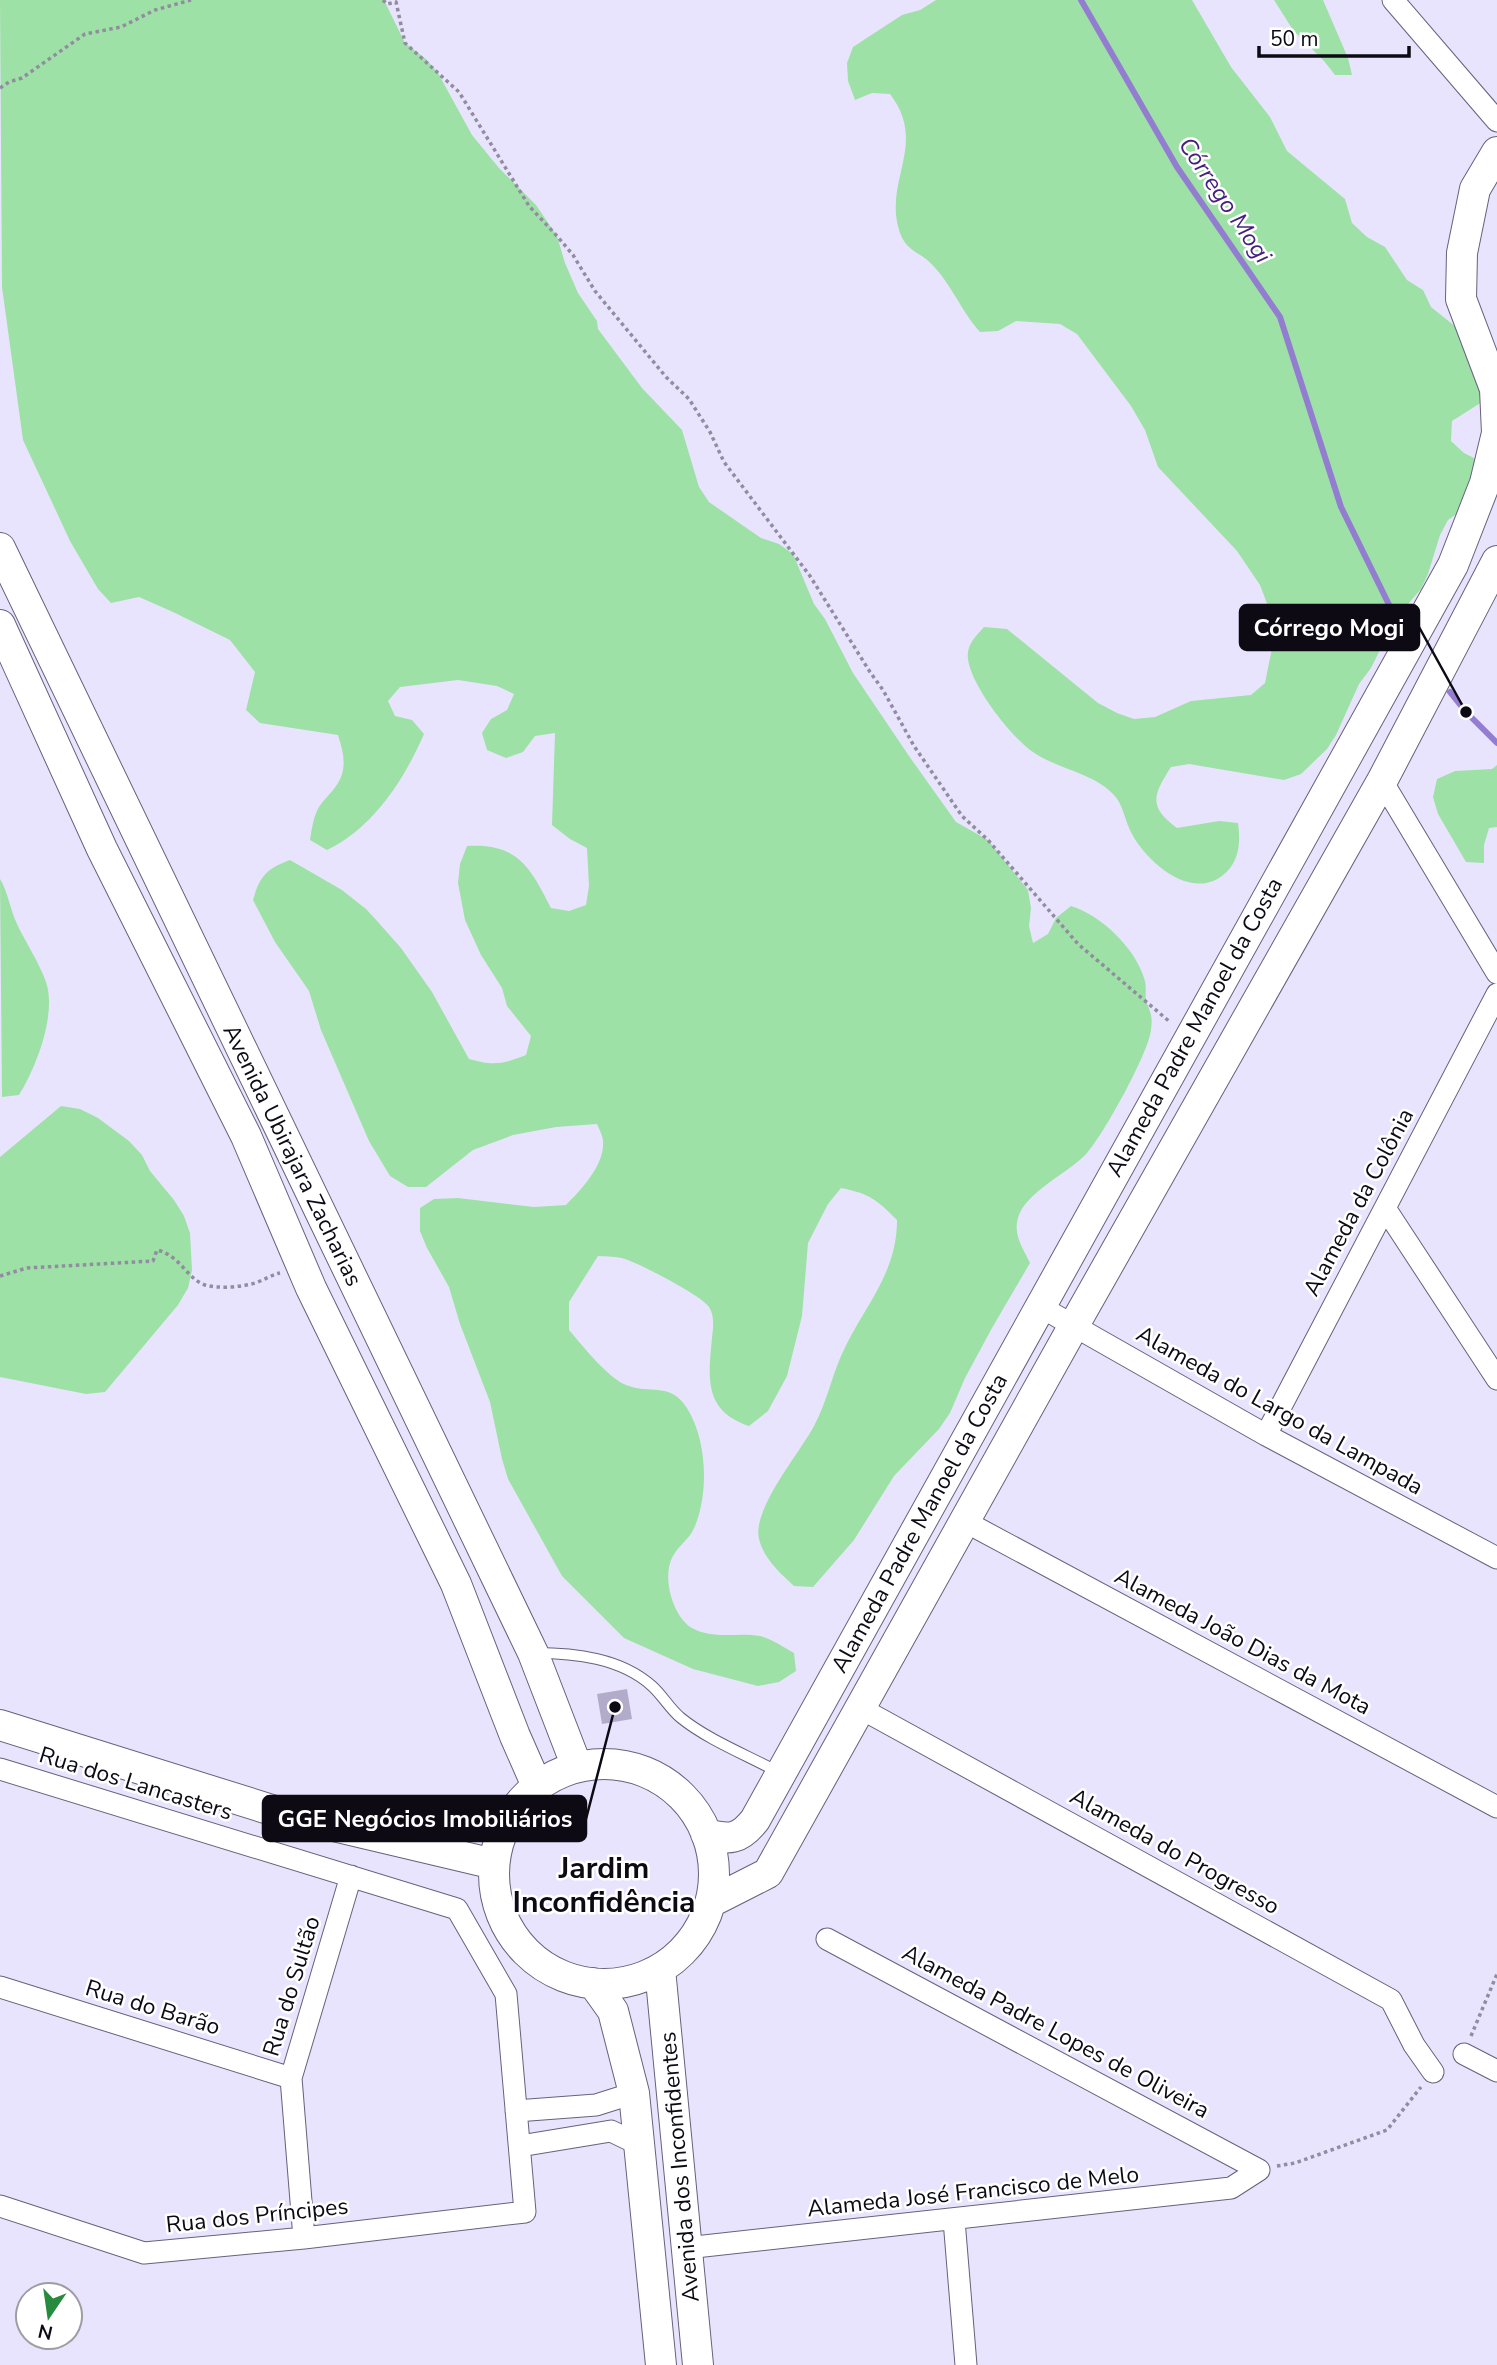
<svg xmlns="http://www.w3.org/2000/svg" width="1497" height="2365" font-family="'Nunito Sans',sans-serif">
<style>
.green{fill:#9ee1a6}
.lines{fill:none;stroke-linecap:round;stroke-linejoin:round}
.stream{stroke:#937dd0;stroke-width:6}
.building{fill:#b2acca}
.service-casing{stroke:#67617c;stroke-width:12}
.minor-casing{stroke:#67617c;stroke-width:23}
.secondary-casing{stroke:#67617c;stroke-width:32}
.path{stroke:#918c9f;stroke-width:3.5;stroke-dasharray:3.5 3.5;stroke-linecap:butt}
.service{stroke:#fff;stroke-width:10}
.minor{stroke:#fff;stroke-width:21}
.secondary{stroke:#fff;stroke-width:30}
.labels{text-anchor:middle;stroke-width:5;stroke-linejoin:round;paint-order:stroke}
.street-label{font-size:23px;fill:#0d0a14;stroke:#fff}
.water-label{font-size:24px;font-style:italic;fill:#431d7f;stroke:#fff}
.district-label{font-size:30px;font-weight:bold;fill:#0d0a14;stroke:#fff}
.leader{fill:none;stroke:#0d0a14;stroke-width:2.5}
.callout-dot{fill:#0d0a14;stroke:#fff;stroke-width:2.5}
.callout{fill:#0d0a14;stroke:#0d0a14;stroke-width:2.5}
.callout-label{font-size:24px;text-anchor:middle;font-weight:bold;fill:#fff}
</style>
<rect width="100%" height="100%" fill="#e9e4fd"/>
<path class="green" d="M 0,0 L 384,0 L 405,43 L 426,59 L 438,73 L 472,135 L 499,168 L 536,205 L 557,236 L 565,263 L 578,293 L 597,321 L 598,329 L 642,388 L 682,430 L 699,487 L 709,502 L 761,538 L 779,544 L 793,554 L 814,604 L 825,619 L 853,673 L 909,756 L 956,822 L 988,840 L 1028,890 L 1031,908 L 1029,926 L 1033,943 L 1048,934 L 1056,918 L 1071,906 C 1101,915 1135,948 1144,978 C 1147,985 1145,993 1146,1000 C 1150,1013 1153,1014 1151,1030 C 1148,1054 1104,1134 1087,1153 C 1069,1173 1025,1192 1018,1218 C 1013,1235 1023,1248 1030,1263 L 992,1328 L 965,1378 L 950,1413 L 939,1429 L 894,1476 L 854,1540 L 813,1587 L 794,1586 C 780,1573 764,1559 759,1539 C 752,1509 799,1454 814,1426 C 826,1404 831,1379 841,1356 C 862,1308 897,1276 897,1220 C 876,1199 870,1194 841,1188 L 828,1204 L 808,1243 L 802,1316 L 787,1376 L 768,1411 L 749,1426 C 704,1411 708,1379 712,1338 C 713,1329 715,1316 709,1307 C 701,1295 640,1264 625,1259 C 617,1256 606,1257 598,1256 L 569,1302 L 569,1330 C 582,1345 607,1377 626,1385 C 650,1395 670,1381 687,1408 C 707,1440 709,1492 695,1526 C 690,1539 679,1545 673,1556 C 661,1576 673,1617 692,1628 C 714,1640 737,1632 760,1636 C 772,1639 783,1647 794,1653 L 796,1671 L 779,1682 L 758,1686 L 693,1669 L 624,1638 L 562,1576 L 508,1479 L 502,1459 L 490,1402 L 460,1324 L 449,1287 L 427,1248 L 420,1231 L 420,1208 L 434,1199 L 458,1198 L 534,1207 L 566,1205 C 581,1190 605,1165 603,1141 C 603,1136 599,1129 597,1124 L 556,1127 L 513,1135 L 473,1150 L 426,1187 L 408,1187 L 390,1176 L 369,1141 L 321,1030 L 309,991 L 275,942 L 253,900 C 260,876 266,869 290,860 L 342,890 L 366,909 L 378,922 L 401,948 L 432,992 L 469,1059 C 494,1066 503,1064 526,1055 L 531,1036 L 507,1006 L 502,988 L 481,955 L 465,920 L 458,883 L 460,864 L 467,846 C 518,843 530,867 551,908 L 569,911 L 586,905 L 589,886 L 587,848 L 570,839 L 552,825 L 555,733 L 535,736 L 523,752 L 506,758 L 487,750 L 482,733 L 491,719 L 507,710 L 514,694 L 497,686 L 458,680 L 400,687 L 388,701 L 395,716 L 412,720 L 424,734 C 404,780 373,828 327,850 L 310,840 C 312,828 313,818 319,807 C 326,796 338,788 342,774 C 346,761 342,748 338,735 L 260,723 L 246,710 L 255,672 L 230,640 L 173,612 L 139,597 L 111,603 L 98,589 L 70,541 L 23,440 L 2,287 Z
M 936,0 L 1192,0 L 1231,67 L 1270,117 L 1287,151 L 1345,199 L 1352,223 L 1367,237 L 1385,247 L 1407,280 L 1423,290 L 1431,307 L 1461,331 L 1484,383 L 1482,402 L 1452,421 L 1451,441 L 1464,453 L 1480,461 L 1462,510 L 1448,520 L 1440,535 L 1428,574 L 1421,589 L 1396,618 L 1371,668 L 1359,684 L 1336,735 L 1327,749 L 1301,774 L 1284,780 L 1189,764 L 1171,767 C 1153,795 1148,807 1177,828 L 1219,821 L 1238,823 C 1241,843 1239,863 1222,876 C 1190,900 1147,862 1132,834 C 1125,822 1124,806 1114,795 C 1093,772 1055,769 1030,750 C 1009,734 971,685 968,659 C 966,645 976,636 984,627 L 1007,629 L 1098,703 L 1117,713 L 1134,719 L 1155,717 L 1191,701 L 1251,695 L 1265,683 L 1272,648 L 1268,606 L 1260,585 L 1237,551 L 1158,467 L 1145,430 L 1131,406 L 1077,334 L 1060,324 L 1016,321 L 998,331 L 980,332 C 960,310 949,278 926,259 C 914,250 906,249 900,233 C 882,181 929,145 890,94 L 872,93 L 855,100 L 848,81 L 847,63 L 853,47 L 902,15 L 920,10 Z
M 1274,0 L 1323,0 L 1348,58 L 1352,75 L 1335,75 L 1324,61 L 1293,30 Z
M 1497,765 L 1497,827 L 1489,828 L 1484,845 L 1484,863 L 1466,862 L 1438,814 L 1433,797 L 1437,779 L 1455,771 L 1492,769 Z
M 0,879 C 8,892 10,909 17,924 C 26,943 39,962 46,982 C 57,1014 36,1068 19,1095 L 2,1097 Z
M 61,1106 L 80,1109 L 98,1118 L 129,1141 L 142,1155 L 150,1171 L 174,1200 L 184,1216 L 190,1233 L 192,1270 L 188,1288 L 178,1305 L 105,1392 L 86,1394 L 0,1377 L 0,1157 Z"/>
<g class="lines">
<path class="stream" d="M 1081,0 L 1177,167 L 1280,317 L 1341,507 L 1398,623
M 1450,692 L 1466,712 L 1497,743"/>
</g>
<path class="building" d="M 627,1689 L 632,1719 L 602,1724 L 597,1694 Z"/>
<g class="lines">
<g class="service-casing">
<path id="service" d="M 535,1653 C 575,1653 621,1658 652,1686 C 663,1696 670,1709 681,1718 C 708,1740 749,1756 780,1773"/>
</g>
<g class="minor-casing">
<path id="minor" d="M 1393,0 L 1497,121
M 1382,781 L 1497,973
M 1385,1208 L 1497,1379
M 1039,1306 L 1266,1435 L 1497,1558
M 1266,1435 L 1497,994
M 964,1521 L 1497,1807
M 860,1708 L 1391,2000 L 1414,2045 L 1433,2072
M 0,1769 L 457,1909 L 506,1994 L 525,2212 L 304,2238 L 144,2253 L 0,2206
M 0,1987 L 291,2078
M 1464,2054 L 1497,2071
M 516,2111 L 596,2105 L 634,2093
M 520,2146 L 611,2131 L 640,2145
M 954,2220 L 966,2365
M 304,2238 L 291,2078 L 351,1876
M 686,2248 L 1231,2188 L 1259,2170 L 827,1939"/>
</g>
<g class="secondary-casing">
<path id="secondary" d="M 0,548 L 533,1653 L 577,1767
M 0,625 L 102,849 L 246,1136 L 311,1288 L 456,1584 L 515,1736 L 537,1786
M 0,1725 L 291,1816 L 494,1864
M494 1874a110 110 0 1 1 220 0a110 110 0 1 1-220 0Z
M 706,1834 C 730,1840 739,1840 755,1820 L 1453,565 L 1485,483 L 1497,433 L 1495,389 L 1461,299 L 1462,253 L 1475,189 L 1497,152
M 711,1902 L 768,1873 L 1073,1327 L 1382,781 L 1497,561
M 660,1969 L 698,2365
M 593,1983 L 613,2011 L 634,2093 L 661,2365"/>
</g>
<path class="path" d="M 383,0 L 387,4 L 396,2 L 405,43 L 459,92 L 529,206 L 557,236 L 573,255 L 595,291 L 666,377 L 689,399 L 710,432 L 724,462 L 810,576 L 870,672 L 883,690 L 914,746 L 962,816 L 988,840 L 1078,944 L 1170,1022
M 0,88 L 9,82 L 22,78 L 85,34 L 121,27 L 155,10 L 191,0
M 0,1276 L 27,1268 L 153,1261 L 157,1250 C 181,1256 187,1279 205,1285 C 218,1289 242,1287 255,1283 C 264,1280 271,1275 280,1273
M 1471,2036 L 1497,1974
M 1277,2166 L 1295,2163 L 1387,2130 L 1421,2087"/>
<use href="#service" class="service"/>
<use href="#minor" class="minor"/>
<use href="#secondary" class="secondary"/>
</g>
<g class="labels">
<g class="street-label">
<text transform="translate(1194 1027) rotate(-61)" y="8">Alameda Padre Manoel da Costa</text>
<text transform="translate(293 1155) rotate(64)" y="8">Avenida Ubirajara Zacharias</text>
<text transform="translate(1358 1202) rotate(-62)" y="8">Alameda da Colônia</text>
<text transform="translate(1280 1410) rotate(29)" y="8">Alameda do Largo da Lampada</text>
<text transform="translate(919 1523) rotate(-61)" y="8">Alameda Padre Manoel da Costa</text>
<text transform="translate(1243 1641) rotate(28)" y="8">Alameda João Dias da Mota</text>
<text transform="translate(136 1783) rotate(17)" y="8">Rua dos Lancasters</text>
<text transform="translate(1175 1851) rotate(29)" y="8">Alameda do Progresso</text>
<text transform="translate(291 1986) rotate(-73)" y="8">Rua do Sultão</text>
<text transform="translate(153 2007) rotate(17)" y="8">Rua do Barão</text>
<text transform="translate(1056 2031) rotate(28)" y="8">Alameda Padre Lopes de Oliveira</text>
<text transform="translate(679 2167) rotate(-95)" y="8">Avenida dos Inconfidentes</text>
<text transform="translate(973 2191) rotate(-6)" y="8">Alameda José Francisco de Melo</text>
<text transform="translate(257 2215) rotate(-6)" y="8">Rua dos Príncipes</text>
</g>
<g class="water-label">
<text transform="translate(1225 200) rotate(56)" y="8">Córrego Mogi</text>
</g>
<g class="district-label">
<text x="604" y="1878">Jardim<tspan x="604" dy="34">Inconfidência</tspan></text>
</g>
</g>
<path class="leader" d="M1466 712L1419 627M615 1707L586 1819"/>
<g class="callout-dot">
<circle cx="1466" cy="712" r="7"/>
<circle cx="615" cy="1707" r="7"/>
</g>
<g class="callout">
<rect x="1240" y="605" width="179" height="45" rx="7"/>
<rect x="263" y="1796" width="323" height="45" rx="7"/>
</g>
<g class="callout-label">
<text x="1329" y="636">Córrego Mogi</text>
<text x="425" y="1827">GGE Negócios Imobiliários</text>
</g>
<g transform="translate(49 2316) rotate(193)"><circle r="33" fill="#ffffff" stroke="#9e9da1" stroke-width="2"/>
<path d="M0-5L12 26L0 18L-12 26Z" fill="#278a3e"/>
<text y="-10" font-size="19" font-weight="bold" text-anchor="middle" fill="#0d0a14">N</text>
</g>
<path d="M1259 46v10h150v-10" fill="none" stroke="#0d0a14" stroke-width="3.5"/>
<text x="1270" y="46" font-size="21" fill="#0d0a14" stroke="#ffffff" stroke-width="5" paint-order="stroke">50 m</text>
</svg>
